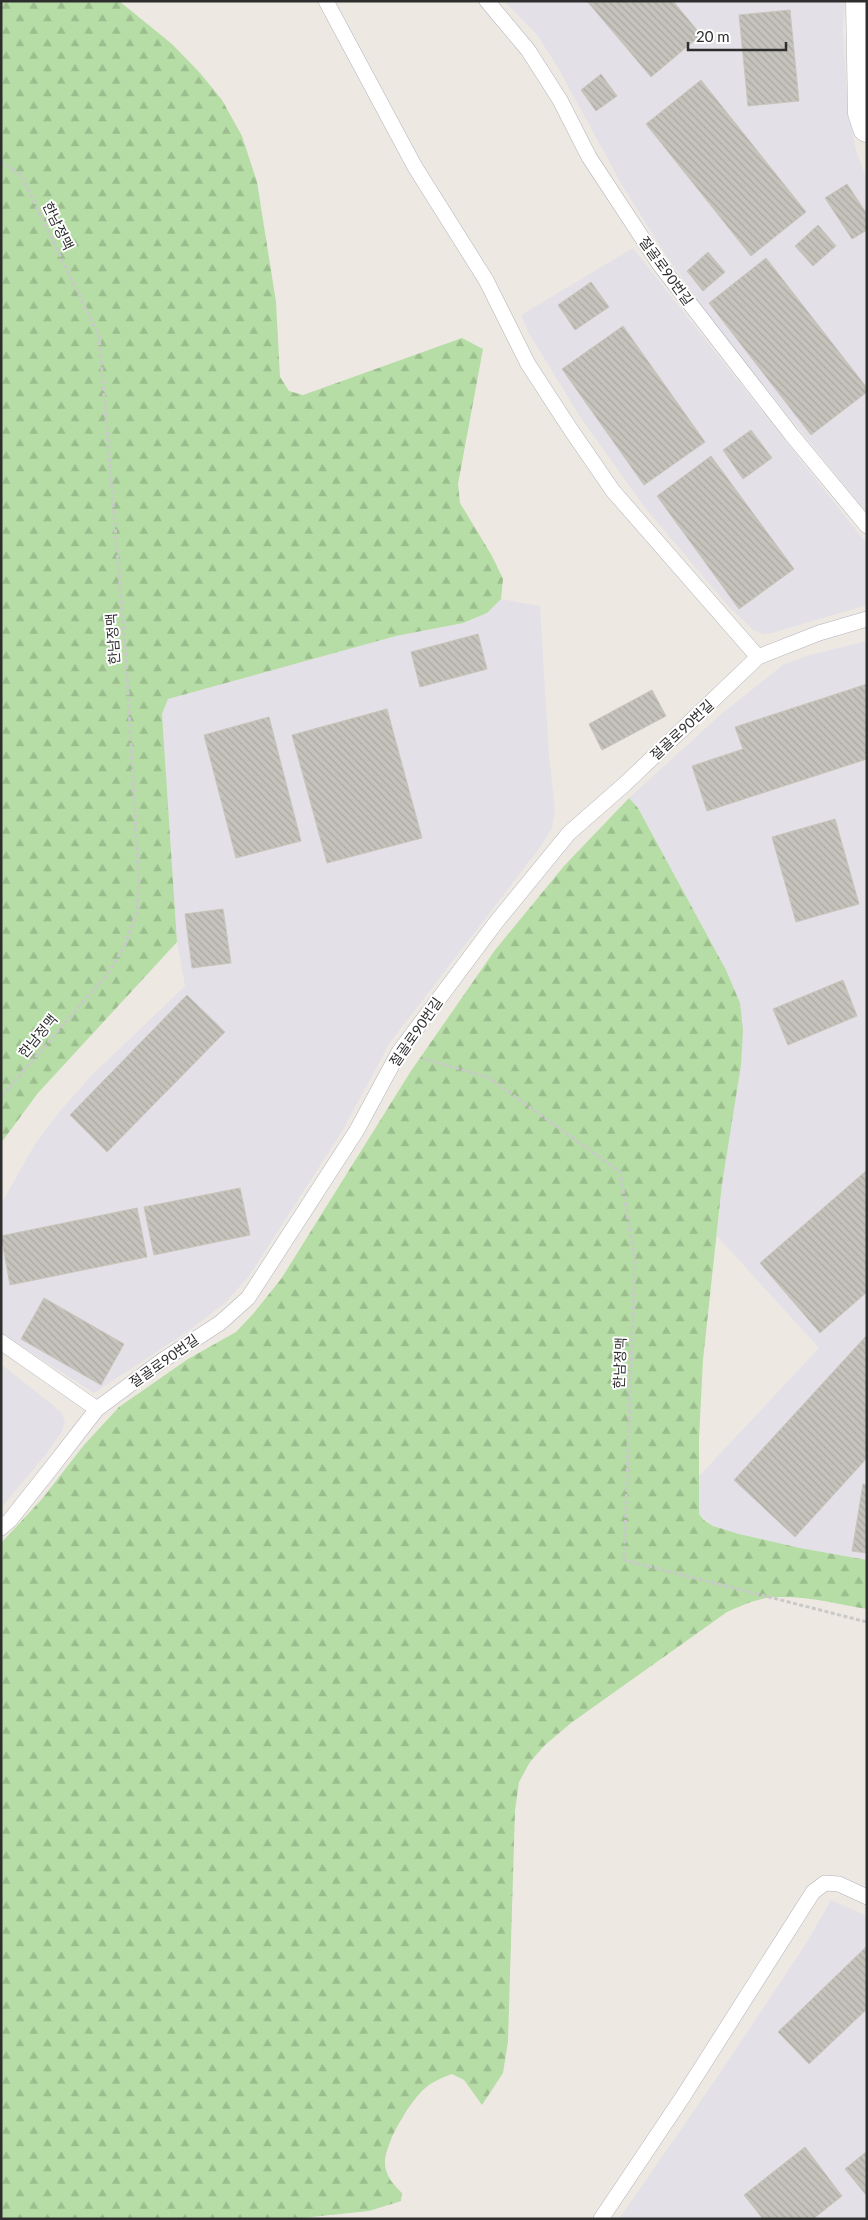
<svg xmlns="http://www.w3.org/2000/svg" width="868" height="2220" font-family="Lato,'Noto Sans KR',sans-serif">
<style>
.industrial{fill:#e3e1e7}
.forest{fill:url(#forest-firs)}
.building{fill:url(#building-back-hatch);stroke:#c9c5bb}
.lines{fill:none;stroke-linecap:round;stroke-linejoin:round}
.lane-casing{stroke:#b2b3bc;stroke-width:16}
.street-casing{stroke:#b2b3bc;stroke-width:29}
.path{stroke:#c9c9c9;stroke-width:3;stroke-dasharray:4 2.5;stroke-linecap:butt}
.lane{stroke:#fff;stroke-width:15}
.street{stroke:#fff;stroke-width:28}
.labels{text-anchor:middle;stroke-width:4;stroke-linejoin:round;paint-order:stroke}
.street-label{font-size:14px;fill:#2e2e2e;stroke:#fff}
</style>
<defs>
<pattern id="forest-firs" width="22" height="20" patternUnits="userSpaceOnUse" patternTransform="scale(1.25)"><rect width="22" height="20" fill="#b5dda5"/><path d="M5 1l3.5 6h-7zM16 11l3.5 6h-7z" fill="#9cbe8e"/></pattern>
<pattern id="building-back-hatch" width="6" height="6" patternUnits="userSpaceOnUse" patternTransform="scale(1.25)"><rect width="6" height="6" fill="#c6c3bd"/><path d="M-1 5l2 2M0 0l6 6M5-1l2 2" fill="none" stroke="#aaa8a3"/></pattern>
</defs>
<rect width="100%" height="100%" fill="#ede9e2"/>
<path class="industrial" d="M 504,1 L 845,1 L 843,29 L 848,109 L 856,150 L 867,181 L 867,513 L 723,335 L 667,257 L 623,187 L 557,66 L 537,35 Z
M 633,248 L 867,544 L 867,605 L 772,633 L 763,634 L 753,630 L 729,607 L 646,509 L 581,418 L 529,334 L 521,315 Z
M 501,599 L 540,606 L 549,755 L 555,810 L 552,828 L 541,846 L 389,1044 L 343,1130 L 249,1276 L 225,1303 L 187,1332 L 94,1393 L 1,1333 L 1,1204 L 35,1144 L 60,1111 L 90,1077 L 185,986 L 177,942 L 162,714 L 168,699 L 396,636 L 463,623 L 487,613 Z
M 867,641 L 867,1560 L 800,1548 L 739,1534 L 713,1526 L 699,1514 L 699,1476 L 819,1348 L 717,1236 L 740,1003 L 726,970 L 638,808 L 629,798 L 720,715 L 784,664 L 806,656 Z
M 1,1364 L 54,1406 L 62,1413 L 65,1423 L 61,1433 L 44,1457 L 1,1508 Z
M 831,1900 L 867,1916 L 867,2219 L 619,2219 L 724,2067 L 807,1942 Z"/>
<path class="forest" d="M 1,1 L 119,1 L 172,44 L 200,73 L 222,100 L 242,136 L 257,182 L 276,302 L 280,377 L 289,391 L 303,395 L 462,338 L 483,349 L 458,484 L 460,503 L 492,556 L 503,579 L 501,599 L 487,613 L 463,623 L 396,636 L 168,699 L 162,714 L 177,942 L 38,1093 L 1,1143 Z
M 629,798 L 638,808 L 726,970 L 740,1003 L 743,1030 L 741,1065 L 722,1184 L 703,1360 L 699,1438 L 699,1514 L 704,1520 L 713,1526 L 739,1534 L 800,1548 L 867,1560 L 867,1609 C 838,1604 808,1596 778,1597 C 760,1597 743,1605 727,1612 L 571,1723 L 545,1745 L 530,1762 L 519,1782 L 515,1810 L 508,2041 L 503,2073 L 482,2105 L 464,2080 L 452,2074 C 441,2078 431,2082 422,2091 C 408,2105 385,2143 385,2163 C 385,2176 394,2185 402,2193 L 401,2201 L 369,2211 L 292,2219 L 1,2219 L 1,1543 L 42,1499 L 84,1445 L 119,1407 L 188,1359 L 236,1332 L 253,1314 L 281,1279 L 411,1071 L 495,950 L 564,866 Z"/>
<path class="building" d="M 587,1 L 673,1 L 701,35 L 651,77 Z
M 790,10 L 799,101 L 748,106 L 739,15 Z
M 601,74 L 617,96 L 596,111 L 581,90 Z
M 701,80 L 806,212 L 751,256 L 646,124 Z
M 847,184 L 867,214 L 867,230 L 852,239 L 825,198 Z
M 818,225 L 836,246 L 813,266 L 795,246 Z
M 708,252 L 725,272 L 703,291 L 687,271 Z
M 766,258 L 867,388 L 867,392 L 811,435 L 709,303 Z
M 591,282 L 609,307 L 575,330 L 558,305 Z
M 623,326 L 705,442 L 644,485 L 562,369 Z
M 751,430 L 772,458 L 743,479 L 723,450 Z
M 711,456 L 794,569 L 739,609 L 657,496 Z
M 478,634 L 487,669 L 420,687 L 411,652 Z
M 867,684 L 867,759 L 707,811 L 692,766 L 743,749 L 735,727 Z
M 652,690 L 666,716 L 602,750 L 589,724 Z
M 387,709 L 422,838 L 327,863 L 292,735 Z
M 269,717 L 301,841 L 236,858 L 204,735 Z
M 835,819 L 859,904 L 796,922 L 772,837 Z
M 223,909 L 231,963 L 192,968 L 185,914 Z
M 843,980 L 857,1016 L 788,1045 L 773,1009 Z
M 187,995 L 225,1032 L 107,1152 L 70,1115 Z
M 867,1170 L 867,1292 L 820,1333 L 760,1263 Z
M 240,1188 L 250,1235 L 154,1255 L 144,1207 Z
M 137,1208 L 147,1257 L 10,1285 L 1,1236 Z
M 44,1298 L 124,1344 L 101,1385 L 21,1339 Z
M 867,1335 L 867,1458 L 795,1537 L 734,1480 Z
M 863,1484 L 867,1485 L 867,1553 L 852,1551 Z
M 867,1946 L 867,2009 L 809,2064 L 778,2032 Z
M 805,2147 L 842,2196 L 813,2219 L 763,2219 L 744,2195 Z
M 867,2151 L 867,2196 L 845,2169 Z"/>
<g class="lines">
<g class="lane-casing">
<path id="lane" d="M 326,1 L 415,167 L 486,280 L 528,364 L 571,430 L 613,491 L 758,657
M 487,1 L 528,50 L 560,100 L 589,157 L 660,265 L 791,434 L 867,526
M 1,1342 L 97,1409
M 1,1528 L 10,1520 L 52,1467 L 97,1409 L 163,1360 L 220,1323 L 248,1298 L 357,1130 L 399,1052 L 497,921 L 569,833 L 625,784 L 758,657 L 819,633 L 867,619
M 601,2219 L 684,2095 L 813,1892 L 825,1883 L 839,1884 L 867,1897"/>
</g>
<g class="street-casing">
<path id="street" d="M 860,1 L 862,113 L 867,128"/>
</g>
<path class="path" d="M 1,162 L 21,175 L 99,336 L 126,657 L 139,884 L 137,911 L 125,945 L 108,973 L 1,1097
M 424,1059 L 488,1077 L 620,1172 L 635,1260 L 624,1560 L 867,1622"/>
<use href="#lane" class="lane"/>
<use href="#street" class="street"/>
</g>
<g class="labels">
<g class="street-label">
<text transform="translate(58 226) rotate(64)" y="5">한남정맥</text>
<text transform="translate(666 271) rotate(54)" y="5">절골로90번길</text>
<text transform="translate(113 639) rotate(-94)" y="5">한남정맥</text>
<text transform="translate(682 730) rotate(-43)" y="5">절골로90번길</text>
<text transform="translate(416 1032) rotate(-55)" y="5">절골로90번길</text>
<text transform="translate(38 1036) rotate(-50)" y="5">한남정맥</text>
<text transform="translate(164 1361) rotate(-35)" y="5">절골로90번길</text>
<text transform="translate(620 1363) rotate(-88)" y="5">한남정맥</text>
</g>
</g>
<rect width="868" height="2220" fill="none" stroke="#2e2e2e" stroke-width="5"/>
<path d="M688 42v8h98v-8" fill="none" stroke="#2e2e2e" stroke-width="2.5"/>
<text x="696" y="42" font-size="15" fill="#2e2e2e" stroke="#ffffff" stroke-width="4" paint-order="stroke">20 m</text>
</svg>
